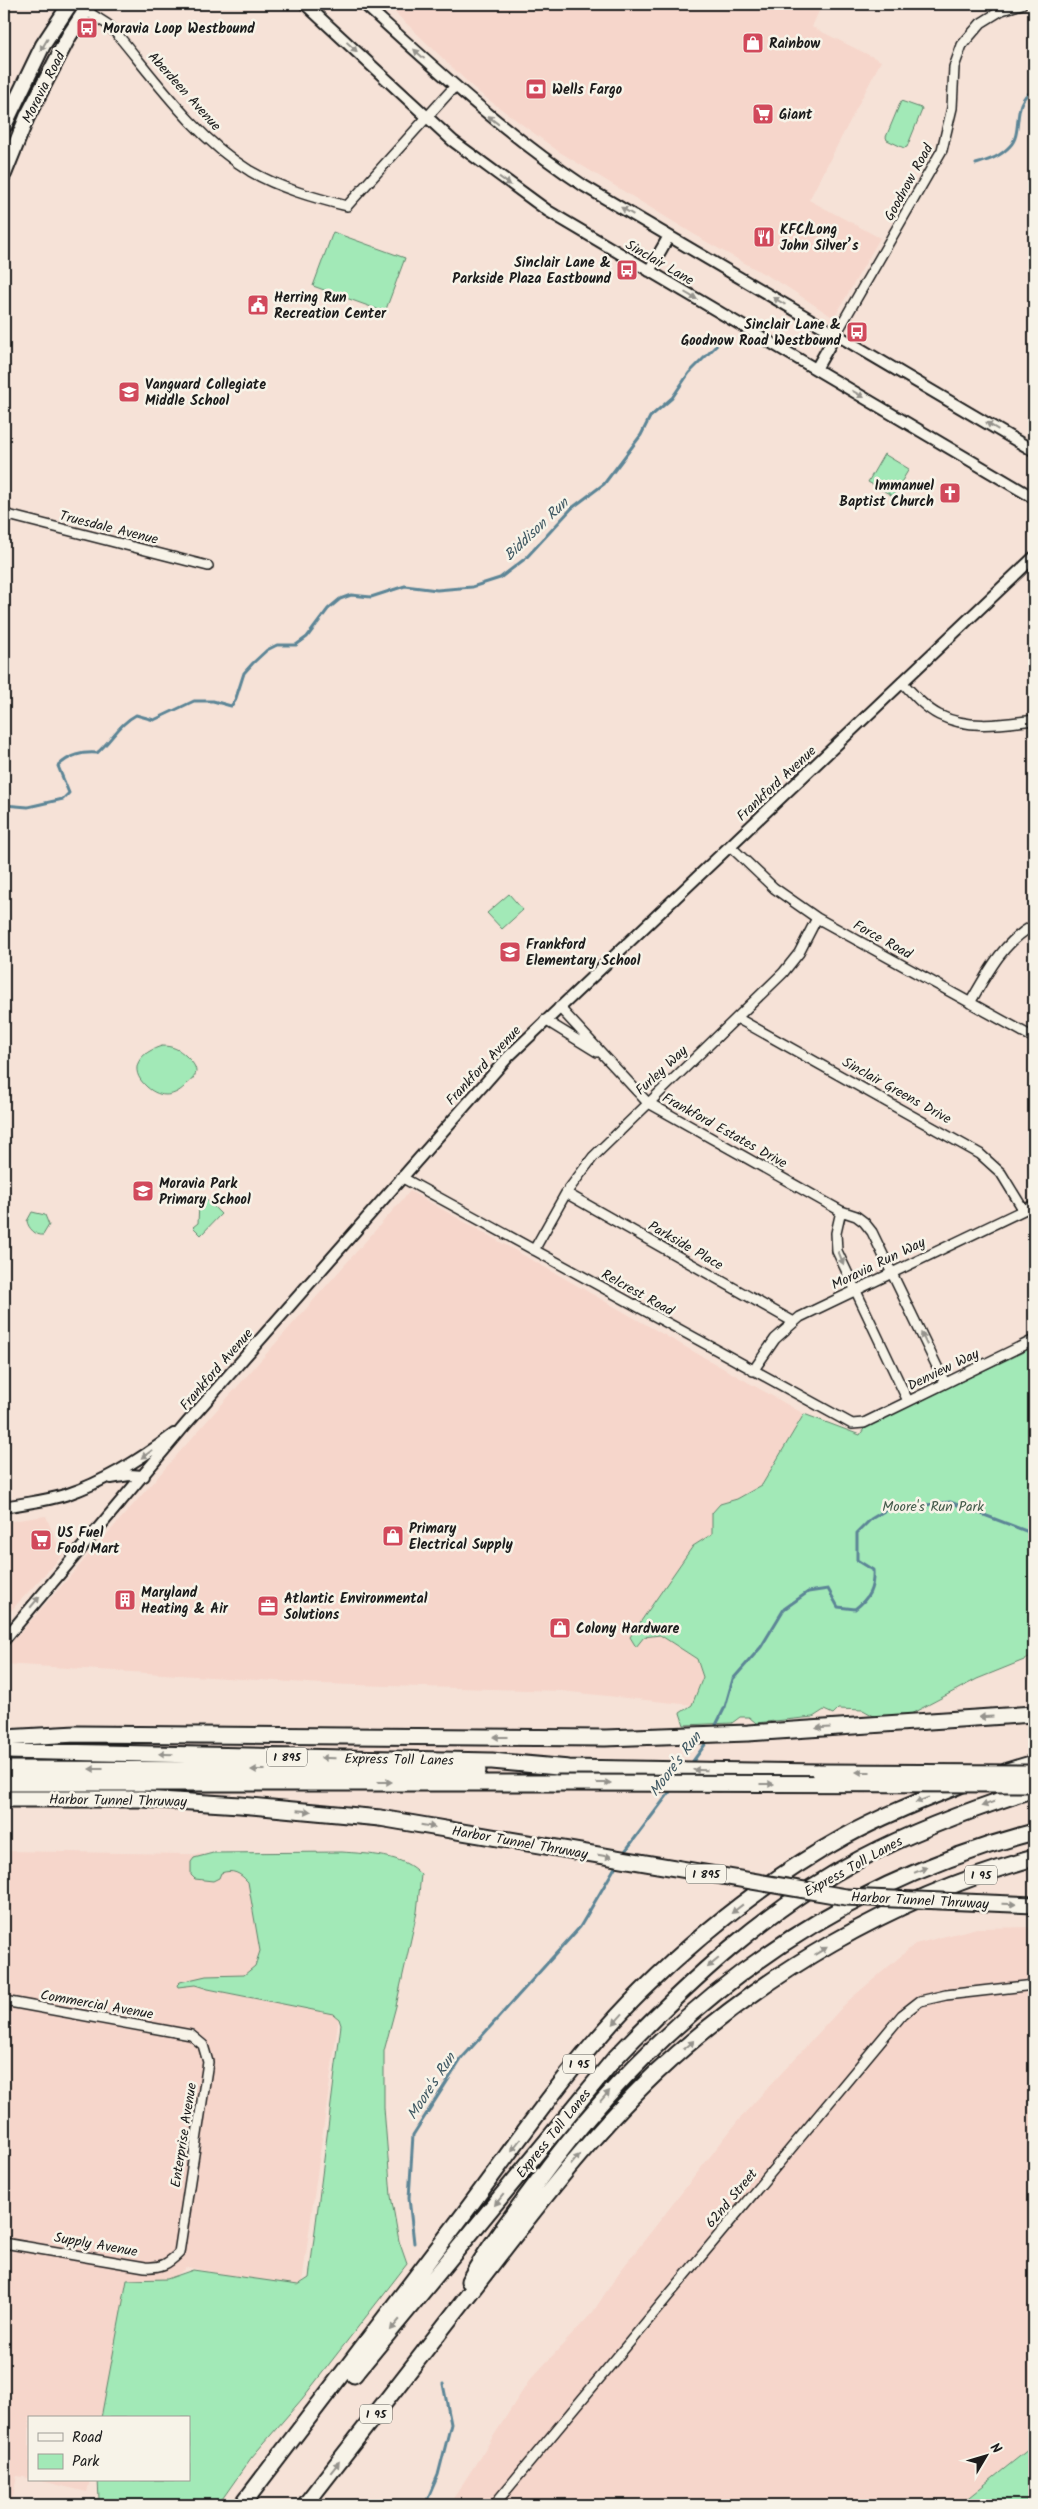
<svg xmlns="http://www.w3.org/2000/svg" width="1038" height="2509" font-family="Kalam,sans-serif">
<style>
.built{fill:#f6d6cb}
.green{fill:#a2e9b7;stroke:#5f826a}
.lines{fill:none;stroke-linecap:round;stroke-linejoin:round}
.stream{stroke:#5c8596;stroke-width:3}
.minor-casing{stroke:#1c1c1c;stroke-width:12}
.tertiary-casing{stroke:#1c1c1c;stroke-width:14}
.primary-casing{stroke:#1c1c1c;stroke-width:18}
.motorway-casing{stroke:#1c1c1c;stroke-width:19}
.minor{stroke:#f7f3e8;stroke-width:9}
.tertiary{stroke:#f7f3e8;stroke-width:10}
.primary{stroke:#f7f3e8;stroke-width:14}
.motorway{stroke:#f7f3e8;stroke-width:15}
.motorway-bridge-casing{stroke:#1c1c1c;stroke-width:19;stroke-linecap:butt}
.motorway-bridge{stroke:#f7f3e8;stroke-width:15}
.oneway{fill:#94928c}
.labels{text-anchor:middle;stroke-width:5;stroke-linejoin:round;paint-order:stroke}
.shield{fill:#f7f3e8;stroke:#5e5c59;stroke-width:1}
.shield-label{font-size:12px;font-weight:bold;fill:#1c1c1c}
.poi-label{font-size:14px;font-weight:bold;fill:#1c1c1c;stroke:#f7f3e8;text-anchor:start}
.street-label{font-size:14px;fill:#1c1c1c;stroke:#f7f3e8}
.park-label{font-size:14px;fill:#445a4a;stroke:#f7f3e8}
.water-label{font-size:15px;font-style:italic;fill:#415963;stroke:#f7f3e8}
</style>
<rect width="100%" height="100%" fill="#f6e2d7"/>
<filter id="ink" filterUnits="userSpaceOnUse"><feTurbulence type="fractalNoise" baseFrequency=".02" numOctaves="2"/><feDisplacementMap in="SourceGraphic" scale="10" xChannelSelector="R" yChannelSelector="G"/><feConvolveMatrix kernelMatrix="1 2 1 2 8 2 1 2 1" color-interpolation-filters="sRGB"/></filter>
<g filter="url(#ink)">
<path class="built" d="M 386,4 L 822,4 L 812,27 L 881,61 L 809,200 L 880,238 L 834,318 L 784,285 L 705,241 L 558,151 L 477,91 Z
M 410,1191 L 804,1414 L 762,1485 L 737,1499 L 720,1504 L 712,1535 L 693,1546 L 644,1637 L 660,1635 L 697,1659 L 703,1677 L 692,1705 L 561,1691 L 322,1684 L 4,1664 L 4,1651 Z
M 46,1516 L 62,1556 L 4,1618 L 4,1522 Z
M 4,1851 L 361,1857 L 301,2290 L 187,2267 L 169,2281 L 103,2418 L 29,2418 L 29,2478 L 17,2476 L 11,2505 L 4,2505 Z
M 1034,1927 L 1034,2445 L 959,2505 L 449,2505 L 529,2381 L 593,2312 L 618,2274 L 741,2117 L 848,2001 L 915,1944 L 977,1928 Z
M 37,2480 L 90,2480 L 87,2492 Z"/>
<path class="green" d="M 901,101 L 921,108 L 922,110 L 907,147 L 904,148 L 887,140 L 886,137 Z
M 333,232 L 405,258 L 385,312 L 313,286 Z
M 884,454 L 909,469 L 893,496 L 868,482 Z
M 509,894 L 523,910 L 502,929 L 487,913 Z
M 162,1046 C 172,1046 179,1049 186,1056 C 190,1060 196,1065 196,1072 C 195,1077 191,1081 187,1084 C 175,1097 161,1099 147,1087 C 126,1068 141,1052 162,1046 Z
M 205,1198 L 221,1214 L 201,1235 L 193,1227 L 198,1223 L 199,1204 Z
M 32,1212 L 45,1215 L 49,1225 L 43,1235 C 36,1236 28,1228 27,1221 Z
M 1034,1347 L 1034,1656 L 977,1679 L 890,1725 L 863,1710 L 838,1709 L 833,1714 L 824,1710 L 813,1717 L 756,1723 L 749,1717 L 740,1717 L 732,1723 L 684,1725 L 680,1713 L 692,1705 L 703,1677 L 697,1659 L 660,1635 L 644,1637 L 636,1647 L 630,1637 L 693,1546 L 712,1534 L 712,1513 L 720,1504 L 737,1499 L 762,1485 L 804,1414 L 860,1435 L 865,1427 Z
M 342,1852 C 367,1854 404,1854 421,1875 L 417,1912 L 396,2006 L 384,2051 L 384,2108 L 391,2196 L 399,2241 L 407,2264 L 302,2399 L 251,2458 L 218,2505 L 87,2505 L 91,2500 L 99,2499 L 98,2480 L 189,2480 L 189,2418 L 101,2418 L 127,2280 L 167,2279 L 193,2270 L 298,2285 L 309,2278 L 341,2025 L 339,2019 L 333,2014 L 208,1989 L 195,1985 L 178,1987 L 177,1985 L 180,1982 L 206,1976 L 244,1975 L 255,1966 L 260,1951 L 248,1882 C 240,1873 233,1869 221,1873 L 219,1878 L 213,1881 L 195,1879 L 191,1875 L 191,1862 L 194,1858 L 213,1853 Z
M 1034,2445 L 1034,2505 L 959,2505 Z"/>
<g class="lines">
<path class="stream" d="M 976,164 C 989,160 1000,157 1010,146 C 1024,132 1010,101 1034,90
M 4,805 L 28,807 L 63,799 L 69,793 L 58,766 C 70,755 81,752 97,753 C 112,740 119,724 136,715 L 154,720 L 194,701 L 213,701 L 231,706 L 235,701 L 244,673 L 253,663 L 267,650 L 277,645 L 296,645 L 307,637 L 328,609 L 340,599 L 351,595 L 371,597 L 405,586 L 437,590 L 472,587 L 500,578 L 526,558 L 572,508 L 604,484 L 641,435 L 650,417 L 672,398 L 689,373 L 717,345
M 714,1729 L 725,1707 L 733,1679 L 761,1647 L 784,1609 L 808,1592 L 828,1589 L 838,1607 L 855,1609 C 869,1598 874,1589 873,1570 L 857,1560 L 857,1533 L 871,1519 L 886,1510 L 950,1502 L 1034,1534
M 691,1764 L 709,1739
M 623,1854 L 672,1789
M 414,2243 L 409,2198 L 413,2135 L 462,2058 L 580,1927 L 617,1864
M 425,2505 L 438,2475 L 451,2424 L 443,2384"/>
<g class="minor-casing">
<path id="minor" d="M 85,10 L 107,24 L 117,34 C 157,82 195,137 250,171 C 279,188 315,198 347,206 L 455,86
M 836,334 L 942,150 L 952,108 L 954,67 L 962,45 L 981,23 L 1002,10 L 1022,4
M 4,514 L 208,566
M 902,682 C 913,694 925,708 939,715 C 969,730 1003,724 1034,720
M 730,846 L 774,888 L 817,918 L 1034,1038
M 970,1003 C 988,972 1002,943 1034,925
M 559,1007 L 647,1102 L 841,1211 L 856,1216 L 864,1222 L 872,1232 L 945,1383
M 737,1018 L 980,1154 L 1001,1173 L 1023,1209
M 545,1020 L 597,1052
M 401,1177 L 852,1424 L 864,1423 L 1034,1340
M 566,1193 L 792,1321
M 841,1211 L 836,1233 L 837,1251 L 908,1401
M 534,1250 L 566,1193 L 593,1157 L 783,973 L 799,953 L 817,918
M 753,1371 L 775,1339 L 800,1317 L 1034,1205
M 4,2001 L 191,2035 L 203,2045 L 208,2062 L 179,2253 C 168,2264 161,2268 145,2267 L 4,2243
M 494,2505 L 902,2015 L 920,2001 L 946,1995 L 1034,1985"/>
</g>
<g class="tertiary-casing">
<path id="tertiary" d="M 305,4 L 453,141 L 548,211 L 1034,498
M 364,4 C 436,69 503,132 584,186 L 1034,451
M 649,271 L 669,236
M 816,369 L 836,334
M 111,1478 L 129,1475 L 144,1476
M 4,1507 C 25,1503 47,1501 68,1494 C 106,1481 141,1459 174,1434
M 4,1640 L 186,1424 L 508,1057 L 1034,557"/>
</g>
<g class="primary-casing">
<path id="primary" d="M 4,126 L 43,45 L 70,4
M 4,174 L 27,117 L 69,36 L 90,4"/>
</g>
<g class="motorway-casing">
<path id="motorway" d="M 4,1738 L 76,1734 L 605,1738 L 748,1733 L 1034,1714
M 4,1751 L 492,1761 L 569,1768 L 819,1772
M 4,1769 L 478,1771
M 1007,1771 L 1034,1763
M 4,1783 L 556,1783
M 4,1799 L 143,1799 L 240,1805 L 380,1818
M 469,2281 C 488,2247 512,2216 535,2185 C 662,2011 824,1887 1034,1832
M 354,2375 L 615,2058 C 688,1982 768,1907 862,1858 C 917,1829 975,1808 1034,1789
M 242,2505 C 315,2410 387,2314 460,2219 C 518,2142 573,2059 642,1991 C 702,1932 770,1878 844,1837 C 882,1816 923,1800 963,1784
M 305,2505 C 364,2429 424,2352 483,2276 C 537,2206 591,2135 655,2074 C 762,1974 893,1897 1034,1858"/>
</g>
<use href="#minor" class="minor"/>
<use href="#tertiary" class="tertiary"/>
<use href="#primary" class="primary"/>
<use href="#motorway" class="motorway"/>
<g class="motorway-bridge-casing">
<path id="motorway-bridge" d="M 819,1772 L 1034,1773
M 556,1783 L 1034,1784
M 380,1818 L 846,1897 L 1034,1905"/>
</g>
<use href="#motorway-bridge" class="motorway-bridge"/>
</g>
<defs><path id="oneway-solid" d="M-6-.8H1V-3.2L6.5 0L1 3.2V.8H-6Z" transform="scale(1.25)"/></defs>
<g class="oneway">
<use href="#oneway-solid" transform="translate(44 45) rotate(120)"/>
<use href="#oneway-solid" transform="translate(352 47) rotate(43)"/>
<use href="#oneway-solid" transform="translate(419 54) rotate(-138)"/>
<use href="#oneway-solid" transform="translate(493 120) rotate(-142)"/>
<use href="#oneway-solid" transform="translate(505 181) rotate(36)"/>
<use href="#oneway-solid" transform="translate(627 211) rotate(-149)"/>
<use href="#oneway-solid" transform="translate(691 296) rotate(30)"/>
<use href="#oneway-solid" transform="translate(779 301) rotate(-150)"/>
<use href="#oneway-solid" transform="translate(858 394) rotate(30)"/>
<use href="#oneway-solid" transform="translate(992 426) rotate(-149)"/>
<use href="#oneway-solid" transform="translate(841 1258) rotate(68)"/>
<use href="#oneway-solid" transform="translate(924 1339) rotate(-116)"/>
<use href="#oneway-solid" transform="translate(147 1454) rotate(144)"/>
<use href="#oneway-solid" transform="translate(35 1602) rotate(-50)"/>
<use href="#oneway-solid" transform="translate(986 1717) rotate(176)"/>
<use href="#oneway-solid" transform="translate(823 1728) rotate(176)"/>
<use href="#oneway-solid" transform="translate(500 1737) rotate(-180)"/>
<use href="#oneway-solid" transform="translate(166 1754) rotate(-179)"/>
<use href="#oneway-solid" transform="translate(328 1758) rotate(-179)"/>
<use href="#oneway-solid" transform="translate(96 1769) rotate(-180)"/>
<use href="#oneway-solid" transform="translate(258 1770) rotate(-180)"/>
<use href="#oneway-solid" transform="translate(700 1770) rotate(-179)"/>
<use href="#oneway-solid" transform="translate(863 1772) rotate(-180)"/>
<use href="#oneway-solid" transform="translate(385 1782)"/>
<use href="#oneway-solid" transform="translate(604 1783)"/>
<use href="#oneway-solid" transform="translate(767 1784)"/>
<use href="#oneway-solid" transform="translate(922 1800) rotate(159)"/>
<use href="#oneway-solid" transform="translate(988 1804) rotate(160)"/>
<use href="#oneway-solid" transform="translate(304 1811) rotate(5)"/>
<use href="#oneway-solid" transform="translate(428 1826) rotate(10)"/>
<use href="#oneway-solid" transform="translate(605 1856) rotate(10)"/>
<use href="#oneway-solid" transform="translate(921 1870) rotate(-22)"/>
<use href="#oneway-solid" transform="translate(1009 1904) rotate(2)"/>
<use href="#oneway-solid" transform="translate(737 1909) rotate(142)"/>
<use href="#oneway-solid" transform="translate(821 1951) rotate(-31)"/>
<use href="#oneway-solid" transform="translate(713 1963) rotate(140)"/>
<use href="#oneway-solid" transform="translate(618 2019) rotate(132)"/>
<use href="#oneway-solid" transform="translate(689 2045) rotate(-40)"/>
<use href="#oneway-solid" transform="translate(605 2096) rotate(-49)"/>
<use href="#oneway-solid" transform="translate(516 2145) rotate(127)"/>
<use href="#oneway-solid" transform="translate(575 2160) rotate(-50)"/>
<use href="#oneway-solid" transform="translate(499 2200) rotate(129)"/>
<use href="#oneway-solid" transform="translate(395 2325) rotate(130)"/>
<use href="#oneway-solid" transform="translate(335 2467) rotate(-52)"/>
</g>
</g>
<defs>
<g id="bus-square" transform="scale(1.125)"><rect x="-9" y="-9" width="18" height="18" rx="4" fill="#d1495b" stroke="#f7f3e8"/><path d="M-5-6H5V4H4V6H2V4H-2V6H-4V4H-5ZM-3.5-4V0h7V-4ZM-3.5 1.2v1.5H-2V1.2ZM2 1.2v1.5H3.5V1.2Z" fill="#fff"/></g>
<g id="shop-square" transform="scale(1.125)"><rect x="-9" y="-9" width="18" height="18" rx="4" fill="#d1495b" stroke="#f7f3e8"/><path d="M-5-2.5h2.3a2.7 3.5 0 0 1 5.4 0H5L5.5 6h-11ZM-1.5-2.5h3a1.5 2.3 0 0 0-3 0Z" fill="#fff"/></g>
<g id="bank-square" transform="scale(1.125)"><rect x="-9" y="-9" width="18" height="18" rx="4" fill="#d1495b" stroke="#f7f3e8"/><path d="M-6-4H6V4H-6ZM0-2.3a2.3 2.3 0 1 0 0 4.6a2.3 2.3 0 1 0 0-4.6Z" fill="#fff"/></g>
<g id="supermarket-square" transform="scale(1.125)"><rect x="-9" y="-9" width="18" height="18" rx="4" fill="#d1495b" stroke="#f7f3e8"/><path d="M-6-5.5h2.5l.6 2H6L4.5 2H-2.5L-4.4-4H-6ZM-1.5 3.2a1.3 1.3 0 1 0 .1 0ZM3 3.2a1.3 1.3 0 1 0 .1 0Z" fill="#fff"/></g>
<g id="restaurant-square" transform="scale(1.125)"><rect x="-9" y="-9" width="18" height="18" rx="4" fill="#d1495b" stroke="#f7f3e8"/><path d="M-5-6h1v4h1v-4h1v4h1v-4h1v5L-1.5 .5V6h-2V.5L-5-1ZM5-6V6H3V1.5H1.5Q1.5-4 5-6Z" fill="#fff"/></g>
<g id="civic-square" transform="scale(1.125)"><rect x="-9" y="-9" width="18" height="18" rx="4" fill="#d1495b" stroke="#f7f3e8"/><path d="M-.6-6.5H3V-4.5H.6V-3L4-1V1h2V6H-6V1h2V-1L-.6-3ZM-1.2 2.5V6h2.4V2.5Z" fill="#fff"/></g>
<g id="school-square" transform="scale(1.125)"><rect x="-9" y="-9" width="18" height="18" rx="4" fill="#d1495b" stroke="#f7f3e8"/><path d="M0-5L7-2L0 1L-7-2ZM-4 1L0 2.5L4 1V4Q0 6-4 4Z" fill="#fff"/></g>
<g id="church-square" transform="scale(1.125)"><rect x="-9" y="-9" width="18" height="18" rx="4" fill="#d1495b" stroke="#f7f3e8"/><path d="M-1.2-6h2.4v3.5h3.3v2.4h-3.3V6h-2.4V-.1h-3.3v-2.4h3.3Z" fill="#fff"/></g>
<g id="building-square" transform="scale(1.125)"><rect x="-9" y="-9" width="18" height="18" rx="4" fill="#d1495b" stroke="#f7f3e8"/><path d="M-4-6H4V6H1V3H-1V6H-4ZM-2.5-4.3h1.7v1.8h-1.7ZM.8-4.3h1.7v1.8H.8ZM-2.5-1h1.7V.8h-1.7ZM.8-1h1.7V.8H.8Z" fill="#fff"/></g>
<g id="office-square" transform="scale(1.125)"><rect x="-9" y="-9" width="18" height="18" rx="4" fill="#d1495b" stroke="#f7f3e8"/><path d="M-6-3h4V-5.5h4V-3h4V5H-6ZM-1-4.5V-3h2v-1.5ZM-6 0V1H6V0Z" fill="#fff"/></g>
</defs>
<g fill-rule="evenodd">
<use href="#bus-square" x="87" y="28"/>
<use href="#shop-square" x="753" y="43"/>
<use href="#bank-square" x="536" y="89"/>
<use href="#supermarket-square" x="763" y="114"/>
<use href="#restaurant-square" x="764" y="237"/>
<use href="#bus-square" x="627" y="270"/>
<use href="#civic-square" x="258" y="305"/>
<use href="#bus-square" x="857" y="332"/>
<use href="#school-square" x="129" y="392"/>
<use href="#church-square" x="950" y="493"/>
<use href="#school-square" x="510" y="952"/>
<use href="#school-square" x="143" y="1191"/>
<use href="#shop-square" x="393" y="1536"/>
<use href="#supermarket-square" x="41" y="1540"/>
<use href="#building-square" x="125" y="1600"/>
<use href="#office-square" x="268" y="1606"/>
<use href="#shop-square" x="560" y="1628"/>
</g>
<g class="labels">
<g class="shield">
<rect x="267" y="1747.5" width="40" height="19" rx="4"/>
<rect x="686" y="1864.5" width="40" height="19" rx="4"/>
<rect x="965" y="1865.5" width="32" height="19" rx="4"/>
<rect x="563" y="2054.5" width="32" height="19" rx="4"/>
<rect x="360" y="2404.5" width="32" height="19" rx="4"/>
</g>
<g class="shield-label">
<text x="287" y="1761">I 895</text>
<text x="706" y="1878">I 895</text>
<text x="981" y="1879">I 95</text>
<text x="579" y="2068">I 95</text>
<text x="376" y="2418">I 95</text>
</g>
<g class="poi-label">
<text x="103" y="33">Moravia Loop Westbound</text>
<text x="769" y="48">Rainbow</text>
<text x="552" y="94">Wells Fargo</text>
<text x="779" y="119">Giant</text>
<text x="780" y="234">KFC/Long<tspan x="780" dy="16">John Silver’s</tspan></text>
<text x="611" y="267" text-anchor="end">Sinclair Lane &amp;<tspan x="611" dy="16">Parkside Plaza Eastbound</tspan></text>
<text x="274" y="302">Herring Run<tspan x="274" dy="16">Recreation Center</tspan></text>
<text x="841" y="329" text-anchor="end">Sinclair Lane &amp;<tspan x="841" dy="16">Goodnow Road Westbound</tspan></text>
<text x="145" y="389">Vanguard Collegiate<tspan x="145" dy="16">Middle School</tspan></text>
<text x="934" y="490" text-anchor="end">Immanuel<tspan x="934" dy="16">Baptist Church</tspan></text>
<text x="526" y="949">Frankford<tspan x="526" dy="16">Elementary School</tspan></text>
<text x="159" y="1188">Moravia Park<tspan x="159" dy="16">Primary School</tspan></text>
<text x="409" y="1533">Primary<tspan x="409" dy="16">Electrical Supply</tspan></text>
<text x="57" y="1537">US Fuel<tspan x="57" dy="16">Food Mart</tspan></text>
<text x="141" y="1597">Maryland<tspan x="141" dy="16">Heating &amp; Air</tspan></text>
<text x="284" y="1603">Atlantic Environmental<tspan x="284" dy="16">Solutions</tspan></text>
<text x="576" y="1633">Colony Hardware</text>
</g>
<g class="street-label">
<text transform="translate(43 87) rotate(-63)" y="5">Moravia Road</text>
<text transform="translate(185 91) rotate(48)" y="5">Aberdeen Avenue</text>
<text transform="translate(908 182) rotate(-61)" y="5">Goodnow Road</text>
<text transform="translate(660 262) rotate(30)" y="5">Sinclair Lane</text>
<text transform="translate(109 527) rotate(14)" y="5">Truesdale Avenue</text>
<text transform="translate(776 783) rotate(-43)" y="5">Frankford Avenue</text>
<text transform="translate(883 939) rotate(29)" y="5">Force Road</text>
<text transform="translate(483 1065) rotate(-47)" y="5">Frankford Avenue</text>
<text transform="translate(661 1070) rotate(-43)" y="5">Furley Way</text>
<text transform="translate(897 1090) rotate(29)" y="5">Sinclair Greens Drive</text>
<text transform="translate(725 1130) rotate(29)" y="5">Frankford Estates Drive</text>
<text transform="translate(686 1245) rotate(30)" y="5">Parkside Place</text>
<text transform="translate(878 1263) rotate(-26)" y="5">Moravia Run Way</text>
<text transform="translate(638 1292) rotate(29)" y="5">Relcrest Road</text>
<text transform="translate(216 1369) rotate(-49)" y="5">Frankford Avenue</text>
<text transform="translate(943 1369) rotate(-26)" y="5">Denview Way</text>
<text transform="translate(399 1759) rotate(1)" y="5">Express Toll Lanes</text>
<text transform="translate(118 1800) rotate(1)" y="5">Harbor Tunnel Thruway</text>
<text transform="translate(520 1842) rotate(10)" y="5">Harbor Tunnel Thruway</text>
<text transform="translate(853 1866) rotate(-29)" y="5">Express Toll Lanes</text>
<text transform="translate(920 1900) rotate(3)" y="5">Harbor Tunnel Thruway</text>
<text transform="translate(97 2004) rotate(10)" y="5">Commercial Avenue</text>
<text transform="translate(553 2133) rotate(-51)" y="5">Express Toll Lanes</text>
<text transform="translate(183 2135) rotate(-81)" y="5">Enterprise Avenue</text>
<text transform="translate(731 2198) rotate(-50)" y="5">62nd Street</text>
<text transform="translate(96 2244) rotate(10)" y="5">Supply Avenue</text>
</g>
<g class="park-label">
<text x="933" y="1511">Moore's Run Park</text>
</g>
<g class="water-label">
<text transform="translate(536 529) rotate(-44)" y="5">Biddison Run</text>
<text transform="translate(675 1764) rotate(-53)" y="5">Moore's Run</text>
<text transform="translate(431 2086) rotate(-57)" y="5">Moore's Run</text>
</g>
</g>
<rect width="1038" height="2509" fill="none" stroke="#f7f3e8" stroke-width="20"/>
<rect x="10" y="10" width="1018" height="2489" fill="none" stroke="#1c1c1c" stroke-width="2" filter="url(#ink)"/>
<rect x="28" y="2416" width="162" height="65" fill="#f7f3e8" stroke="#9f9d96"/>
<rect x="38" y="2433" width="25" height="8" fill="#f7f3e8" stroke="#9f9d96"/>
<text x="72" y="2442" font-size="15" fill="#1c1c1c">Road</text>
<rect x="38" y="2454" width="25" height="15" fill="#a2e9b7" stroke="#9f9d96"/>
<text x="72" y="2466" font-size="15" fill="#1c1c1c">Park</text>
<g transform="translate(986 2456) rotate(52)" stroke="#f7f3e8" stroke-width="4" paint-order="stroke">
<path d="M0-4L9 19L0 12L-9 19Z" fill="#1c1c1c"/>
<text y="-8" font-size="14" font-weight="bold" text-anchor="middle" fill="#1c1c1c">N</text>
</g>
</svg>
